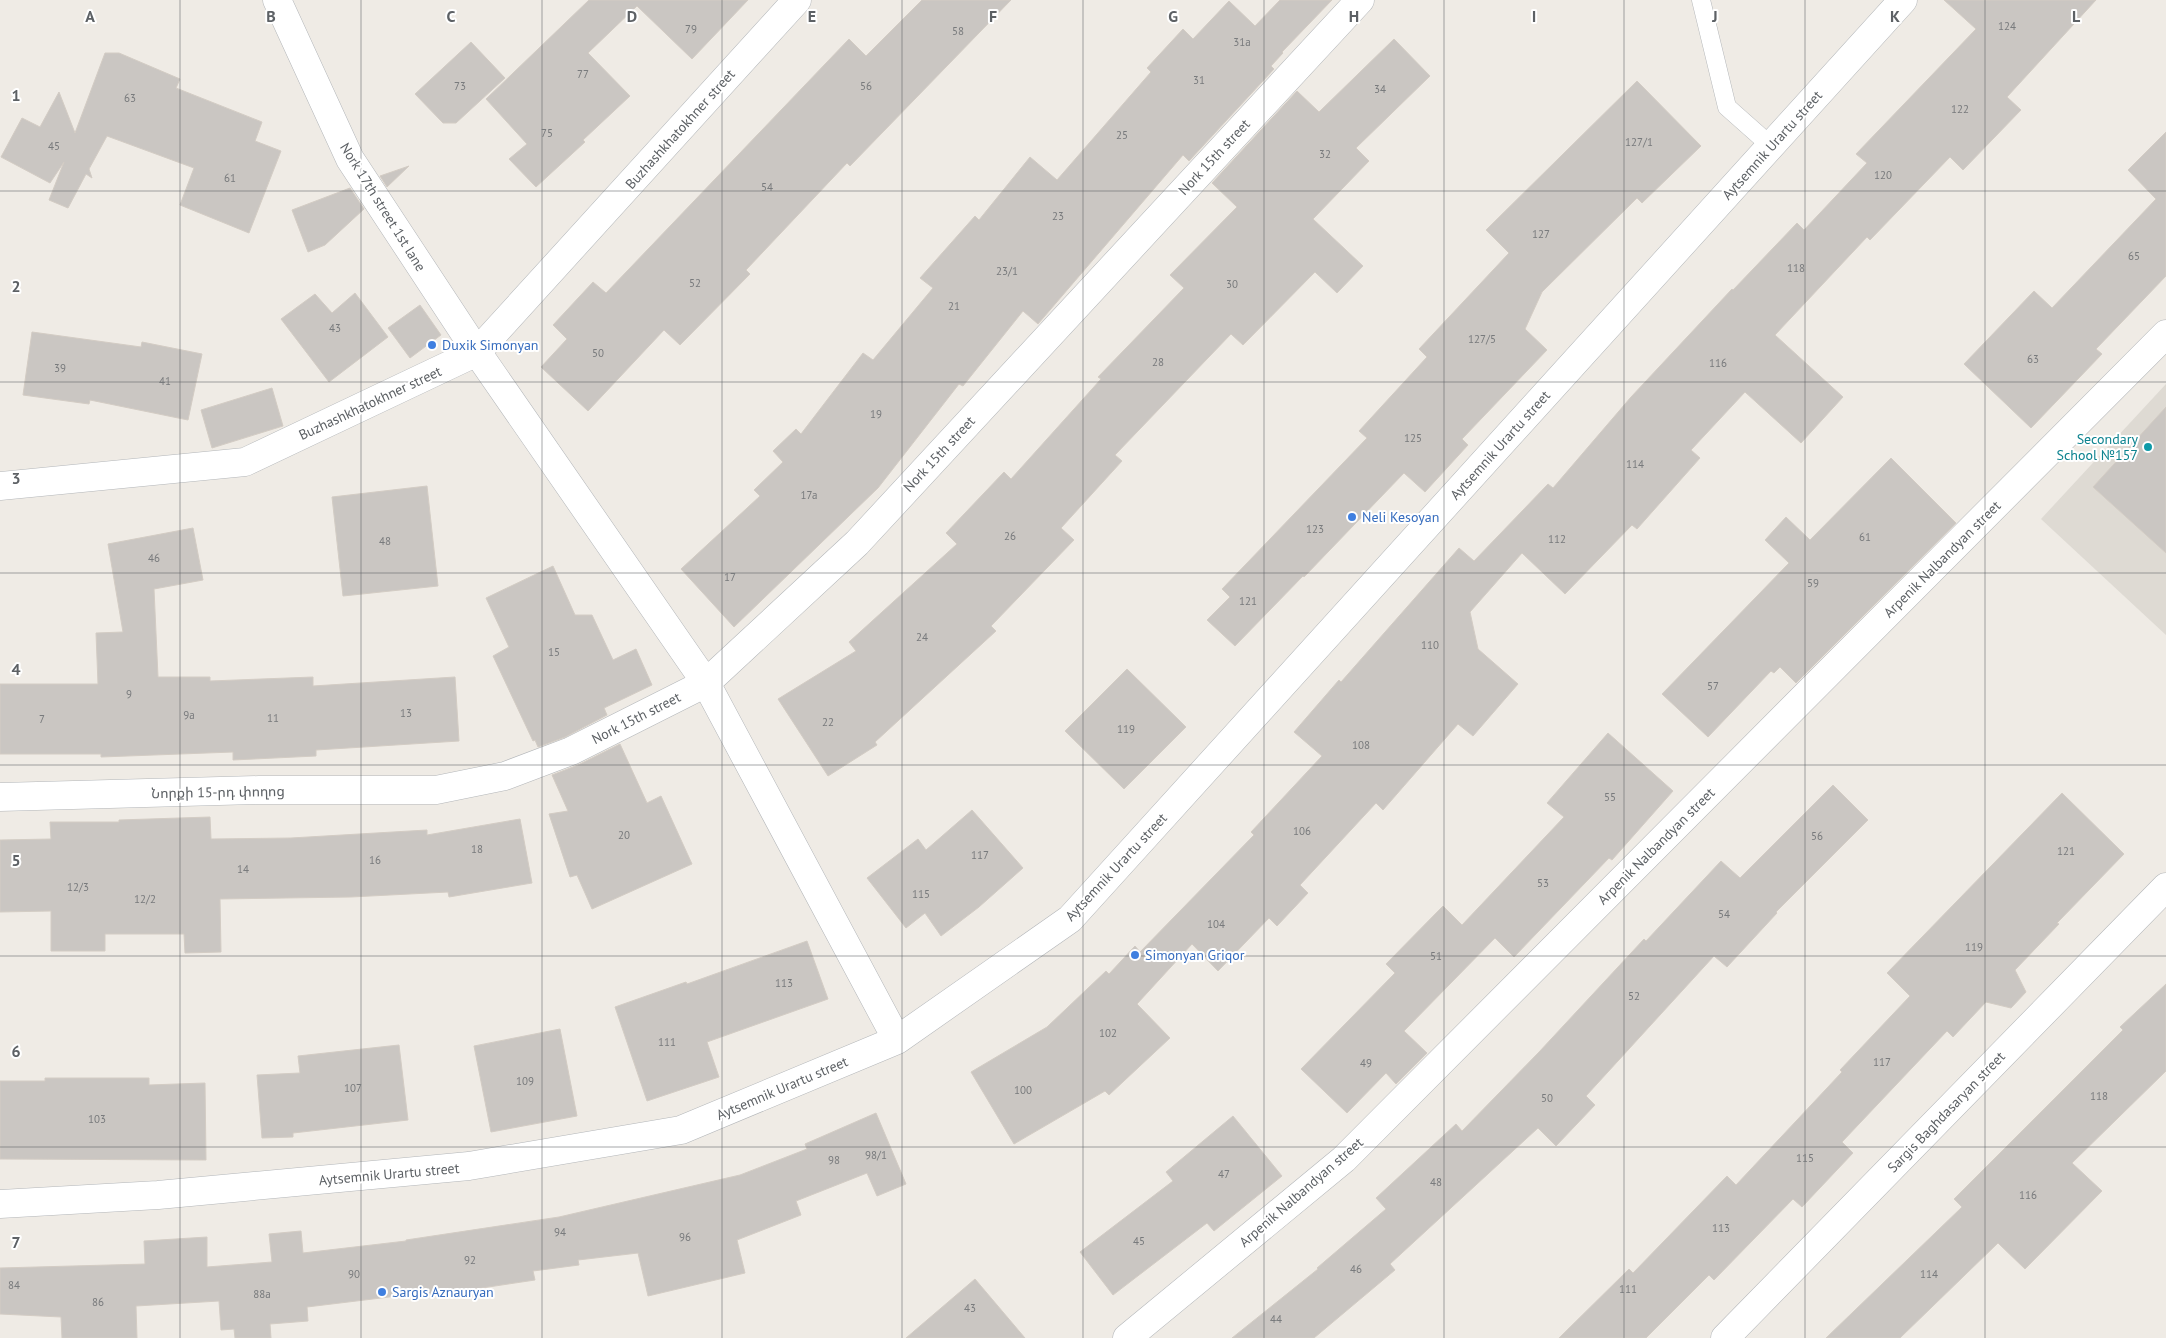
<svg xmlns="http://www.w3.org/2000/svg" width="2166" height="1338" font-family="'PT Sans','Noto Sans Armenian',sans-serif">
<style>
.education{fill:#dedad3}
.building{fill:#cac6c2;stroke:#d3ccc4}
.lines{fill:none;stroke-linecap:round;stroke-linejoin:round}
.lane-casing{stroke:#b3b6b9;stroke-width:19}
.street-casing{stroke:#b3b6b9;stroke-width:29}
.lane{stroke:#fff;stroke-width:18}
.street{stroke:#fff;stroke-width:28}
.grid{fill:none;stroke:#5d6165;stroke-width:1;stroke-opacity:0.55}
.shop-dot{fill:#3f7fe0;stroke:#fff;stroke-width:2}
.culture-dot{fill:#0f9aa8;stroke:#fff;stroke-width:2}
.labels{text-anchor:middle;stroke-width:4;stroke-linejoin:round;paint-order:stroke}
.number-label{font-size:11px;fill:#787a7c}
.street-label{font-size:14px;fill:#5d6165;stroke:#fff}
.shop-label{font-size:14px;fill:#366cbe;stroke:#fff;text-anchor:start}
.culture-label{font-size:14px;fill:#0d838f;stroke:#fff;text-anchor:end}
.grid-label{font-size:16px;text-anchor:middle;font-weight:bold;fill:#5d6165;stroke:#fff;stroke-width:4;stroke-linejoin:round;paint-order:stroke}
</style>
<rect width="100%" height="100%" fill="#efebe5"/>
<path class="education" d="M 2166,384 L 2166,635 L 2041,519 Z"/>
<path class="building" d="M 589,0 L 748,0 L 692,59 L 637,6 L 588,53 L 630,96 L 583,140 L 585,142 L 536,187 L 509,159 L 527,144 L 486,99 Z
M 922,0 L 1011,0 L 850,166 L 847,163 L 746,270 L 750,274 L 680,345 L 664,330 L 588,411 L 541,367 L 567,339 L 553,325 L 593,282 L 606,293 L 849,39 L 866,56 Z
M 1280,0 L 1332,0 L 1282,52 L 1283,53 L 1271,66 L 1274,69 L 1189,161 L 1183,155 L 1038,324 L 1023,311 L 963,386 L 959,384 L 878,488 L 734,627 L 681,569 L 760,496 L 754,490 L 783,462 L 773,451 L 796,429 L 801,434 L 863,353 L 873,360 L 933,288 L 920,278 L 975,216 L 979,220 L 1030,157 L 1057,180 L 1151,72 L 1147,68 L 1183,29 L 1193,39 L 1229,1 L 1255,26 Z
M 1944,0 L 2096,0 L 2007,97 L 2021,110 L 1963,170 L 1950,157 L 1870,240 L 1867,237 L 1775,335 L 1843,397 L 1801,443 L 1745,392 L 1691,450 L 1700,458 L 1637,529 L 1632,525 L 1565,594 L 1522,553 L 1470,612 L 1478,649 L 1518,684 L 1473,736 L 1458,724 L 1383,810 L 1376,803 L 1300,885 L 1308,893 L 1277,926 L 1269,918 L 1218,971 L 1192,944 L 1137,1004 L 1170,1038 L 1109,1095 L 1105,1091 L 1014,1144 L 971,1072 L 1047,1027 L 1106,971 L 1109,974 L 1135,946 L 1140,952 L 1254,835 L 1251,832 L 1322,756 L 1294,732 L 1339,680 L 1341,682 L 1459,548 L 1474,561 L 1548,484 L 1553,488 L 1631,397 L 1732,289 L 1733,290 L 1797,223 L 1804,230 L 1867,163 L 1856,154 L 1976,29 Z
M 1394,39 L 1430,76 L 1356,148 L 1369,161 L 1313,219 L 1363,266 L 1337,293 L 1315,272 L 1243,345 L 1231,334 L 1115,455 L 1122,461 L 1061,528 L 1074,540 L 991,626 L 996,631 L 875,742 L 877,745 L 828,776 L 778,699 L 856,651 L 849,642 L 957,544 L 946,533 L 1004,472 L 1011,479 L 1101,379 L 1098,377 L 1184,288 L 1170,275 L 1237,207 L 1212,183 L 1297,91 L 1319,112 Z
M 471,42 L 505,78 L 456,123 L 443,123 L 415,94 Z
M 105,53 L 119,53 L 180,79 L 176,88 L 262,122 L 255,141 L 281,151 L 249,233 L 180,205 L 194,168 L 107,136 L 89,169 L 92,178 L 86,174 L 68,208 L 49,200 L 64,162 L 50,183 L 1,157 L 22,118 L 40,127 L 59,92 L 75,133 Z
M 1637,81 L 1701,146 L 1642,203 L 1637,198 L 1542,292 L 1525,329 L 1547,350 L 1462,439 L 1468,445 L 1425,492 L 1404,473 L 1304,577 L 1303,576 L 1235,646 L 1207,620 L 1230,597 L 1222,589 L 1367,438 L 1359,431 L 1427,357 L 1419,349 L 1509,253 L 1486,230 Z
M 2166,132 L 2166,276 L 2096,349 L 2102,354 L 2031,428 L 1964,364 L 2034,291 L 2052,308 L 2156,199 L 2128,170 Z
M 409,166 L 387,187 L 380,176 Z
M 350,188 L 364,209 L 325,245 L 308,252 L 292,210 Z
M 355,293 L 388,337 L 329,382 L 281,319 L 315,294 L 332,313 Z
M 420,305 L 441,335 L 410,358 L 388,328 Z
M 32,332 L 141,347 L 142,342 L 202,354 L 188,420 L 90,400 L 89,404 L 23,395 Z
M 272,388 L 283,426 L 212,448 L 201,410 Z
M 2166,407 L 2166,553 L 2093,487 Z
M 1891,458 L 1956,523 L 1796,683 L 1780,667 L 1774,673 L 1771,671 L 1708,737 L 1662,694 L 1789,563 L 1765,540 L 1786,517 L 1810,540 Z
M 427,486 L 438,586 L 343,596 L 332,497 Z
M 193,528 L 203,580 L 154,589 L 158,677 L 210,677 L 210,681 L 313,677 L 313,686 L 455,677 L 459,741 L 316,750 L 316,756 L 233,760 L 233,752 L 101,757 L 101,754 L 0,754 L 0,684 L 98,684 L 96,633 L 123,632 L 108,544 Z
M 553,566 L 575,615 L 592,615 L 613,660 L 636,649 L 652,685 L 604,708 L 607,715 L 565,737 L 538,747 L 535,740 L 533,741 L 493,656 L 509,647 L 486,598 Z
M 1127,669 L 1186,727 L 1124,789 L 1065,731 Z
M 1608,733 L 1673,791 L 1612,860 L 1609,858 L 1514,957 L 1495,938 L 1404,1031 L 1427,1053 L 1396,1084 L 1386,1073 L 1347,1113 L 1301,1069 L 1395,973 L 1386,964 L 1443,906 L 1462,925 L 1564,817 L 1547,803 Z
M 620,744 L 647,803 L 661,796 L 692,864 L 592,909 L 577,875 L 570,877 L 549,814 L 568,811 L 552,775 L 578,765 Z
M 1833,785 L 1868,820 L 1776,912 L 1777,913 L 1727,967 L 1714,956 L 1586,1096 L 1595,1105 L 1556,1146 L 1538,1128 L 1390,1264 L 1395,1270 L 1314,1338 L 1232,1338 L 1318,1269 L 1317,1268 L 1386,1209 L 1376,1198 L 1456,1124 L 1462,1131 L 1539,1052 L 1644,939 L 1646,941 L 1721,861 L 1740,878 Z
M 2062,793 L 2124,854 L 2057,923 L 2059,924 L 2015,970 L 2026,992 L 2011,1008 L 1986,1002 L 1953,1037 L 1947,1031 L 1842,1142 L 1853,1153 L 1802,1207 L 1793,1199 L 1714,1280 L 1709,1275 L 1646,1338 L 1559,1338 L 1629,1269 L 1633,1273 L 1727,1176 L 1736,1185 L 1842,1072 L 1840,1070 L 1910,996 L 1887,973 Z
M 972,810 L 1023,868 L 979,907 L 941,936 L 925,913 L 906,928 L 867,878 L 918,839 L 926,850 Z
M 210,817 L 211,839 L 291,838 L 427,830 L 427,835 L 520,819 L 532,883 L 449,897 L 448,892 L 351,897 L 220,899 L 221,952 L 185,953 L 184,934 L 105,934 L 105,951 L 51,951 L 51,911 L 0,912 L 0,840 L 51,839 L 50,822 L 119,822 L 119,820 Z
M 807,941 L 828,999 L 707,1042 L 719,1077 L 647,1101 L 615,1007 L 686,982 L 687,984 Z
M 2166,984 L 2166,1071 L 2072,1163 L 2102,1191 L 2025,1269 L 1998,1243 L 1900,1338 L 1826,1338 L 1962,1207 L 1954,1199 L 2123,1030 L 2120,1027 Z
M 560,1029 L 577,1116 L 491,1132 L 474,1046 Z
M 399,1045 L 408,1120 L 293,1133 L 293,1137 L 262,1138 L 257,1075 L 300,1073 L 298,1056 Z
M 45,1078 L 149,1078 L 149,1085 L 205,1083 L 206,1160 L 0,1159 L 0,1081 L 45,1081 Z
M 876,1113 L 906,1184 L 877,1196 L 867,1173 L 796,1201 L 801,1215 L 737,1240 L 745,1273 L 648,1296 L 638,1253 L 578,1260 L 579,1265 L 533,1271 L 535,1280 L 415,1298 L 414,1294 L 307,1307 L 308,1321 L 270,1324 L 271,1338 L 235,1338 L 234,1329 L 221,1330 L 219,1301 L 136,1306 L 137,1338 L 62,1338 L 61,1317 L 0,1314 L 0,1268 L 145,1264 L 144,1241 L 207,1237 L 207,1267 L 272,1262 L 269,1234 L 301,1231 L 303,1253 L 406,1241 L 406,1240 L 559,1217 L 740,1175 L 807,1149 L 805,1144 Z
M 1233,1116 L 1282,1176 L 1214,1231 L 1207,1223 L 1113,1295 L 1080,1252 L 1173,1181 L 1166,1172 Z
M 975,1279 L 1025,1338 L 906,1338 Z"/>
<g class="lines">
<g class="lane-casing">
<path id="lane" d="M 1701,0 L 1727,107 L 1771,146"/>
</g>
<g class="street-casing">
<path id="street" d="M 277,0 L 350,159 L 477,352 L 706,683 L 897,1040
M 0,486 L 245,462 L 477,352 L 797,0
M 0,797 L 259,790 L 436,790 L 505,776 L 571,751 L 706,683 L 857,543 L 1360,0
M 0,1204 L 158,1195 L 469,1166 L 681,1130 L 897,1040 L 1070,919 L 1903,0
M 1127,1338 L 1344,1159 L 2166,334
M 1725,1338 L 2166,887"/>
</g>
<use href="#lane" class="lane"/>
<use href="#street" class="street"/>
</g>
<path class="grid" d="M 180,0 L 180,1338M 361,0 L 361,1338M 542,0 L 542,1338M 722,0 L 722,1338M 902,0 L 902,1338M 1083,0 L 1083,1338M 1264,0 L 1264,1338M 1444,0 L 1444,1338M 1624,0 L 1624,1338M 1805,0 L 1805,1338M 1985,0 L 1985,1338M 0,191 L 2166,191M 0,382 L 2166,382M 0,573 L 2166,573M 0,765 L 2166,765M 0,956 L 2166,956M 0,1147 L 2166,1147"/>
<g class="shop-dot">
<circle cx="432" cy="345" r="5"/>
<circle cx="1352" cy="517" r="5"/>
<circle cx="1135" cy="955" r="5"/>
<circle cx="382" cy="1292" r="5"/>
</g>
<circle class="culture-dot" cx="2148" cy="447" r="5"/>
<g class="labels">
<g class="number-label">
<text x="2007" y="30">124</text>
<text x="691" y="33">79</text>
<text x="958" y="35">58</text>
<text x="1242" y="46">31a</text>
<text x="583" y="78">77</text>
<text x="1199" y="84">31</text>
<text x="460" y="90">73</text>
<text x="866" y="90">56</text>
<text x="1380" y="93">34</text>
<text x="130" y="102">63</text>
<text x="1960" y="113">122</text>
<text x="547" y="137">75</text>
<text x="1122" y="139">25</text>
<text x="1639" y="146">127/1</text>
<text x="54" y="150">45</text>
<text x="1325" y="158">32</text>
<text x="1883" y="179">120</text>
<text x="230" y="182">61</text>
<text x="767" y="191">54</text>
<text x="1058" y="220">23</text>
<text x="1541" y="238">127</text>
<text x="2134" y="260">65</text>
<text x="1796" y="272">118</text>
<text x="1007" y="275">23/1</text>
<text x="695" y="287">52</text>
<text x="1232" y="288">30</text>
<text x="954" y="310">21</text>
<text x="335" y="332">43</text>
<text x="1482" y="343">127/5</text>
<text x="598" y="357">50</text>
<text x="2033" y="363">63</text>
<text x="1158" y="366">28</text>
<text x="1718" y="367">116</text>
<text x="60" y="372">39</text>
<text x="165" y="385">41</text>
<text x="876" y="418">19</text>
<text x="1413" y="442">125</text>
<text x="1635" y="468">114</text>
<text x="809" y="499">17a</text>
<text x="1315" y="533">123</text>
<text x="1010" y="540">26</text>
<text x="1865" y="541">61</text>
<text x="1557" y="543">112</text>
<text x="385" y="545">48</text>
<text x="154" y="562">46</text>
<text x="730" y="581">17</text>
<text x="1813" y="587">59</text>
<text x="1248" y="605">121</text>
<text x="922" y="641">24</text>
<text x="1430" y="649">110</text>
<text x="554" y="656">15</text>
<text x="1713" y="690">57</text>
<text x="129" y="698">9</text>
<text x="406" y="717">13</text>
<text x="189" y="719">9a</text>
<text x="273" y="722">11</text>
<text x="42" y="723">7</text>
<text x="828" y="726">22</text>
<text x="1126" y="733">119</text>
<text x="1361" y="749">108</text>
<text x="1610" y="801">55</text>
<text x="1302" y="835">106</text>
<text x="624" y="839">20</text>
<text x="1817" y="840">56</text>
<text x="477" y="853">18</text>
<text x="2066" y="855">121</text>
<text x="980" y="859">117</text>
<text x="375" y="864">16</text>
<text x="243" y="873">14</text>
<text x="1543" y="887">53</text>
<text x="78" y="891">12/3</text>
<text x="921" y="898">115</text>
<text x="145" y="903">12/2</text>
<text x="1724" y="918">54</text>
<text x="1216" y="928">104</text>
<text x="1974" y="951">119</text>
<text x="1436" y="960">51</text>
<text x="784" y="987">113</text>
<text x="1634" y="1000">52</text>
<text x="1108" y="1037">102</text>
<text x="667" y="1046">111</text>
<text x="1882" y="1066">117</text>
<text x="1366" y="1067">49</text>
<text x="525" y="1085">109</text>
<text x="353" y="1092">107</text>
<text x="1023" y="1094">100</text>
<text x="2099" y="1100">118</text>
<text x="1547" y="1102">50</text>
<text x="97" y="1123">103</text>
<text x="876" y="1159">98/1</text>
<text x="1805" y="1162">115</text>
<text x="834" y="1164">98</text>
<text x="1224" y="1178">47</text>
<text x="1436" y="1186">48</text>
<text x="2028" y="1199">116</text>
<text x="1721" y="1232">113</text>
<text x="560" y="1236">94</text>
<text x="685" y="1241">96</text>
<text x="1139" y="1245">45</text>
<text x="470" y="1264">92</text>
<text x="1356" y="1273">46</text>
<text x="354" y="1278">90</text>
<text x="1929" y="1278">114</text>
<text x="14" y="1289">84</text>
<text x="1628" y="1293">111</text>
<text x="262" y="1298">88a</text>
<text x="98" y="1306">86</text>
<text x="970" y="1312">43</text>
<text x="1276" y="1323">44</text>
</g>
<g class="street-label">
<text transform="translate(680 129) rotate(-48)" y="5">Buzhashkhatokhner street</text>
<text transform="translate(1772 145) rotate(-48)" y="5">Aytsemnik Urartu street</text>
<text transform="translate(1214 157) rotate(-47)" y="5">Nork 15th street</text>
<text transform="translate(383 207) rotate(58)" y="5">Nork 17th street 1st lane</text>
<text transform="translate(370 403) rotate(-25)" y="5">Buzhashkhatokhner street</text>
<text transform="translate(1500 445) rotate(-48)" y="5">Aytsemnik Urartu street</text>
<text transform="translate(939 454) rotate(-47)" y="5">Nork 15th street</text>
<text transform="translate(1942 559) rotate(-45)" y="5">Arpenik Nalbandyan street</text>
<text transform="translate(636 718) rotate(-27)" y="5">Nork 15th street</text>
<text transform="translate(218 792) rotate(-1)" y="5">Նորքի 15-րդ փողոց</text>
<text transform="translate(1656 846) rotate(-45)" y="5">Arpenik Nalbandyan street</text>
<text transform="translate(1116 867) rotate(-47)" y="5">Aytsemnik Urartu street</text>
<text transform="translate(782 1088) rotate(-23)" y="5">Aytsemnik Urartu street</text>
<text transform="translate(1946 1112) rotate(-46)" y="5">Sargis Baghdasaryan street</text>
<text transform="translate(389 1174) rotate(-5)" y="5">Aytsemnik Urartu street</text>
<text transform="translate(1301 1192) rotate(-41)" y="5">Arpenik Nalbandyan street</text>
</g>
<g class="shop-label">
<text x="442" y="350">Duxik Simonyan</text>
<text x="1362" y="522">Neli Kesoyan</text>
<text x="1145" y="960">Simonyan Griqor</text>
<text x="392" y="1297">Sargis Aznauryan</text>
</g>
<g class="culture-label">
<text x="2138" y="444">Secondary<tspan x="2138" dy="16">School №157</tspan></text>
</g>
</g>
<g class="grid-label">
<text x="90" y="22">A</text>
<text x="271" y="22">B</text>
<text x="451" y="22">C</text>
<text x="632" y="22">D</text>
<text x="812" y="22">E</text>
<text x="993" y="22">F</text>
<text x="1173" y="22">G</text>
<text x="1354" y="22">H</text>
<text x="1534" y="22">I</text>
<text x="1715" y="22">J</text>
<text x="1895" y="22">K</text>
<text x="2076" y="22">L</text>
<text x="16" y="101">1</text>
<text x="16" y="292">2</text>
<text x="16" y="484">3</text>
<text x="16" y="675">4</text>
<text x="16" y="866">5</text>
<text x="16" y="1057">6</text>
<text x="16" y="1248">7</text>
</g>
</svg>
